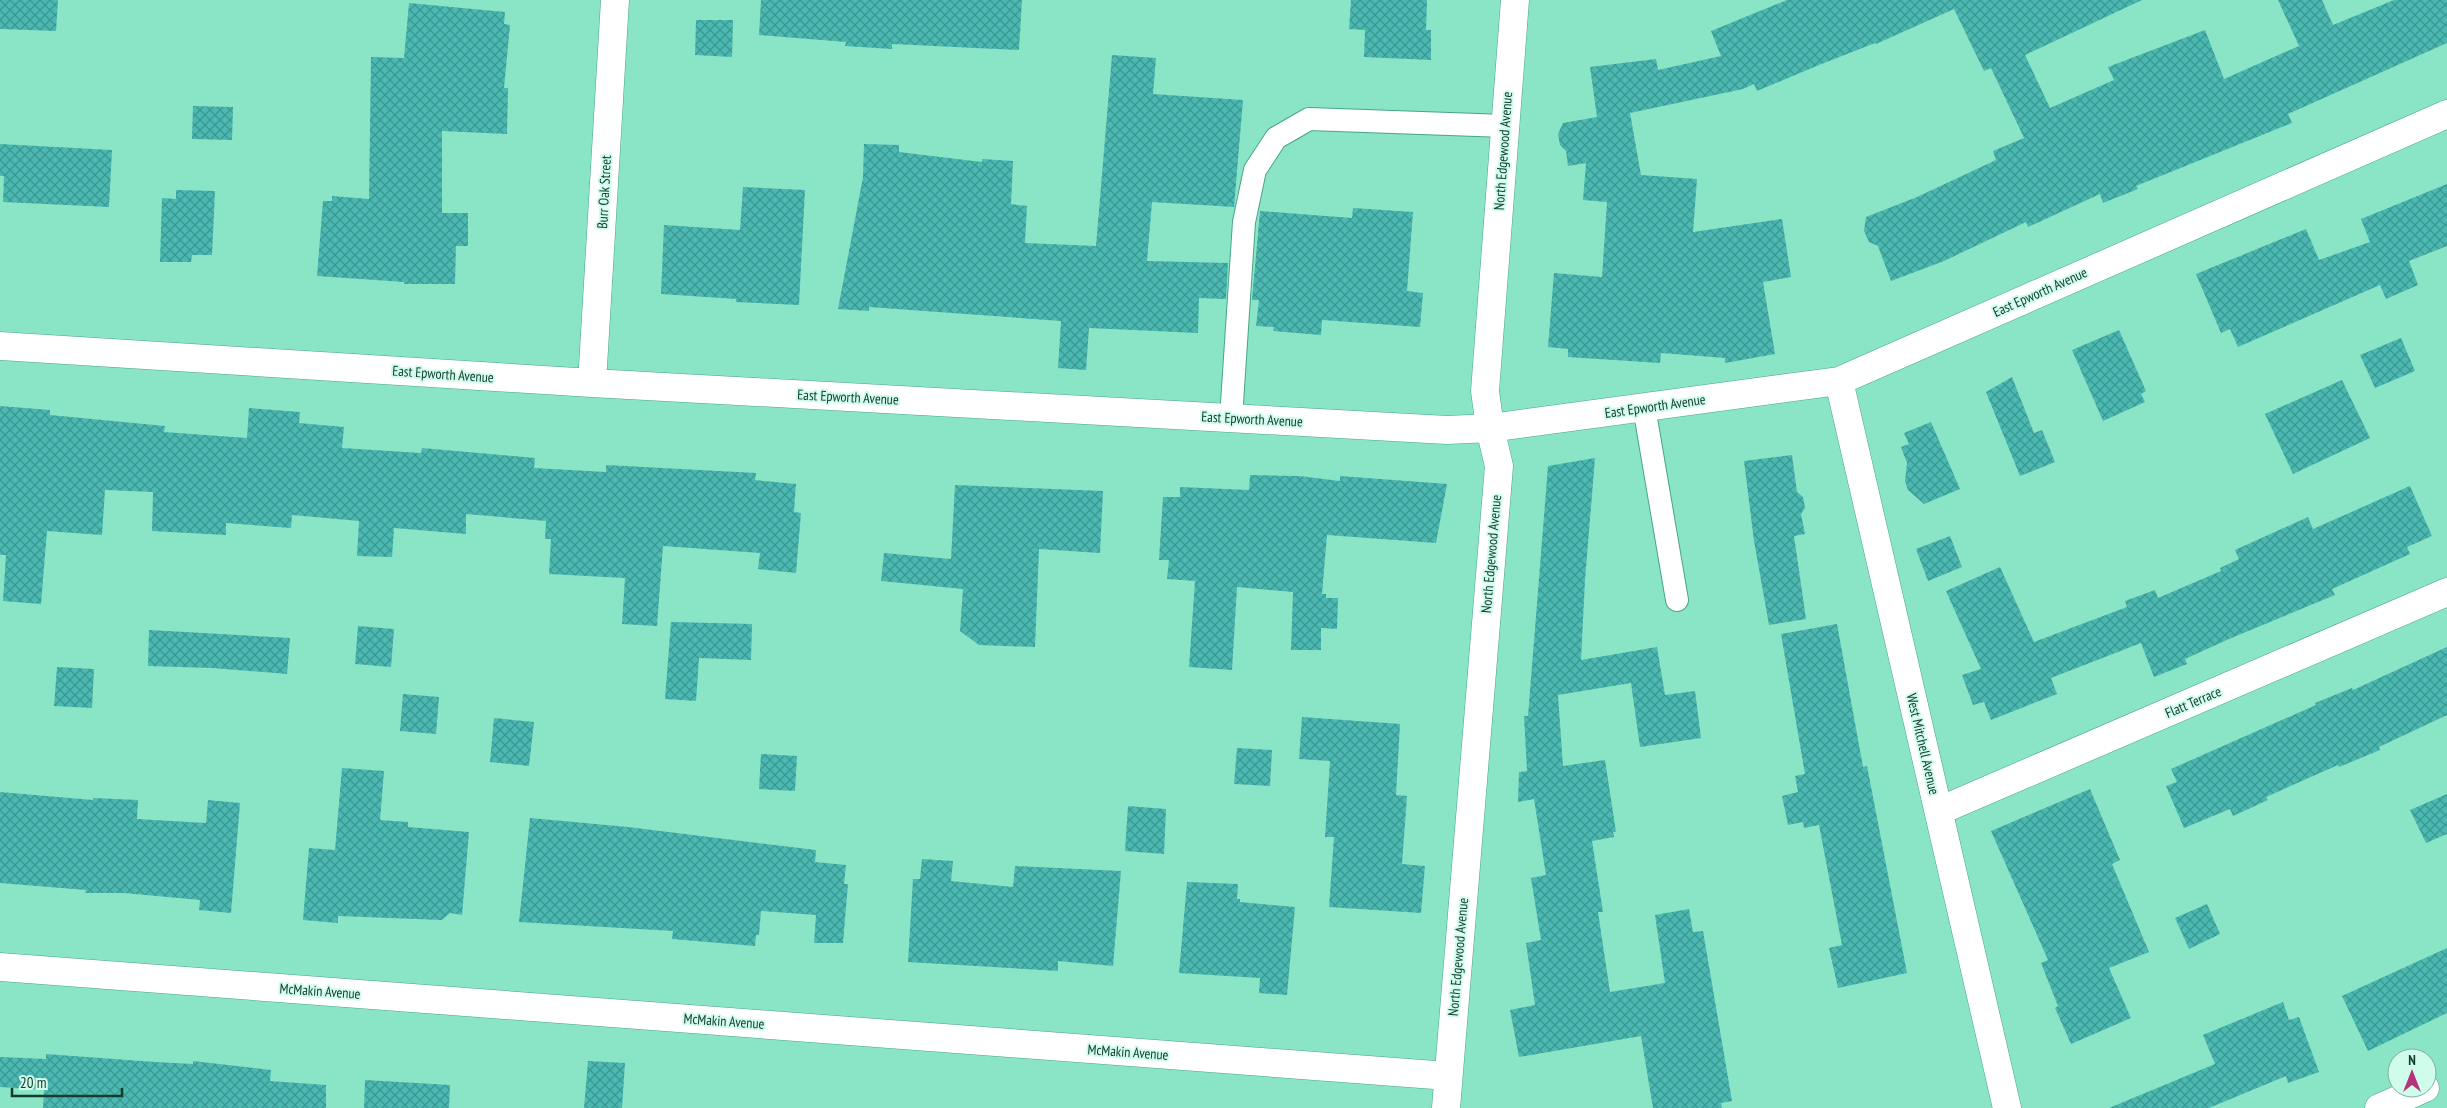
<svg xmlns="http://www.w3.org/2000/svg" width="2447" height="1108" font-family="'PT Sans Narrow',sans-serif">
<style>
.building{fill:url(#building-cross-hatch)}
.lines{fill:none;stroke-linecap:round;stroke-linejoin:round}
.service-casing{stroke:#48a588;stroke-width:24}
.minor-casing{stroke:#48a588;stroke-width:29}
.service{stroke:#fff;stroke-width:22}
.minor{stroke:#fff;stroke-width:28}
.labels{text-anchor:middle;stroke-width:4;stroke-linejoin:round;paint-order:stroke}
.street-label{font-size:14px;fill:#133b2e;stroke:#d0fceb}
</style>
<defs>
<pattern id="building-cross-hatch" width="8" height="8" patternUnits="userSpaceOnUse" patternTransform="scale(1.25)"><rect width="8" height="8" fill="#4bb8b2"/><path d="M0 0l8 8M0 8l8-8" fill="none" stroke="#3d9791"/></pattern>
</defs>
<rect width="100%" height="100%" fill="#89e5c6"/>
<path class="building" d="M 0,0 L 58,0 L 56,31 L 0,29 Z
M 761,0 L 1022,0 L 1019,50 L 892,44 L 892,49 L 845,46 L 846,42 L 759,35 Z
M 1351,0 L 1427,0 L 1426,30 L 1431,30 L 1431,60 L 1364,57 L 1365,30 L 1349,29 Z
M 1787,0 L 2142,0 L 2025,55 L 2050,108 L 2114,80 L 2108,67 L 2205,30 L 2224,79 L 2299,46 L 2278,0 L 2322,0 L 2333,25 L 2394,0 L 2447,0 L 2447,43 L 2288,114 L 2292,123 L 2136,186 L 2138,189 L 2103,203 L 2100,194 L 2028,227 L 2026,222 L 1944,261 L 1891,281 L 1878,246 L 1869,242 L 1864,231 L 1866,217 L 1917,197 L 1996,160 L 1993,151 L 2024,138 L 1991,68 L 1984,71 L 1954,9 L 1876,44 L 1875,43 L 1819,65 L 1757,91 L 1754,84 L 1743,89 L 1630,113 L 1641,175 L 1697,179 L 1693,232 L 1782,219 L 1791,277 L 1763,282 L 1775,354 L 1725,363 L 1725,358 L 1661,353 L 1660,363 L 1568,357 L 1568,349 L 1548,347 L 1554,273 L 1602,277 L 1607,202 L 1583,200 L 1586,163 L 1568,166 L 1566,151 L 1560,145 L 1558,134 L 1563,123 L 1597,117 L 1590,67 L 1656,59 L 1658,70 L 1721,56 L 1711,31 Z
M 409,3 L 505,12 L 504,24 L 510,25 L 504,88 L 508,88 L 507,134 L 442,131 L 442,213 L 468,213 L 468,246 L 456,246 L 455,284 L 404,284 L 404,282 L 317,276 L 323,201 L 332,201 L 332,196 L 369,199 L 371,57 L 404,58 Z
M 696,20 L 733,20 L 732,57 L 695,55 Z
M 1112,55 L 1156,58 L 1153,94 L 1243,100 L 1234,207 L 1152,202 L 1147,261 L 1228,263 L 1226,299 L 1199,298 L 1198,333 L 1089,328 L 1086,370 L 1058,368 L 1061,321 L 869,307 L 869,311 L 838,309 L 863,177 L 864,144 L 899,145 L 899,152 L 982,162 L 982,159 L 1013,161 L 1011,204 L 1027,206 L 1025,243 L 1096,246 Z
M 193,106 L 233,107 L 232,140 L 192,139 Z
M 0,144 L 112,150 L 109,207 L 3,202 L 4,176 L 0,176 Z
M 2447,184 L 2447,246 L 2409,261 L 2418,285 L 2386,299 L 2380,285 L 2238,347 L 2230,329 L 2221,333 L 2196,274 L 2306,229 L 2319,260 L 2370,242 L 2361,219 Z
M 743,187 L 805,190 L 799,305 L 736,302 L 736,299 L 661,294 L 664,225 L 740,230 Z
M 176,190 L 215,191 L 212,255 L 192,255 L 191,262 L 160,262 L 162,198 L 176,199 Z
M 1353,208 L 1413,212 L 1407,291 L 1423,293 L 1420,327 L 1322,320 L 1321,335 L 1273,331 L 1274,327 L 1256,326 L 1259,300 L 1252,300 L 1260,211 L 1352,218 Z
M 2119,330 L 2146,391 L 2141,394 L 2145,402 L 2103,421 L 2072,350 Z
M 2401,338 L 2415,371 L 2375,388 L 2360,355 Z
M 2012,377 L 2034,433 L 2042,430 L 2055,462 L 2020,476 L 1986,392 Z
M 2342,380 L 2370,438 L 2293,474 L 2265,414 Z
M 0,406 L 50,410 L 50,415 L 165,426 L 164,432 L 247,438 L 249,408 L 300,412 L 299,423 L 344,427 L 342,448 L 421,453 L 422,448 L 535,458 L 534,468 L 606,472 L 606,465 L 756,473 L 755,480 L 796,484 L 794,512 L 801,513 L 796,573 L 758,569 L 760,553 L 663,546 L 657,626 L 622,624 L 625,578 L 549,574 L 551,539 L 545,539 L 546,521 L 466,514 L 466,534 L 394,528 L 392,557 L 357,556 L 359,521 L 292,515 L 291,528 L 226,523 L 226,535 L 152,531 L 153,492 L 105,490 L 102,535 L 47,531 L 41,604 L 3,601 L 6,555 L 0,555 Z
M 1931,422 L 1960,489 L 1924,504 L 1908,490 L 1905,481 L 1907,463 L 1901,447 L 1909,444 L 1904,433 Z
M 1792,455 L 1797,492 L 1803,497 L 1805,508 L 1801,514 L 1805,534 L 1794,536 L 1806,619 L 1769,625 L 1754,541 L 1744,461 Z
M 1595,458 L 1585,580 L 1581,660 L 1657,647 L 1665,695 L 1695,691 L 1701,738 L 1640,747 L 1631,683 L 1558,695 L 1563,766 L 1605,760 L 1616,832 L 1613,832 L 1614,837 L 1592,841 L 1603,912 L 1598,912 L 1610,992 L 1665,983 L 1655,915 L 1689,909 L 1693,932 L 1703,931 L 1732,1101 L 1721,1103 L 1722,1108 L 1653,1108 L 1641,1036 L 1519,1057 L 1510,1010 L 1535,1005 L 1526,943 L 1541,940 L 1531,878 L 1546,875 L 1534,799 L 1518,802 L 1519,772 L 1527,771 L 1524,716 L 1528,716 L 1548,466 Z
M 1250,475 L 1299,476 L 1340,481 L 1340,476 L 1447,484 L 1436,543 L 1327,535 L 1322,594 L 1326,594 L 1326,598 L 1338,598 L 1337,629 L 1321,628 L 1321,650 L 1291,650 L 1293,592 L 1237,587 L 1232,670 L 1189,667 L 1195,581 L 1167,579 L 1169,560 L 1159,560 L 1163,497 L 1180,497 L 1180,487 L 1249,490 Z
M 955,485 L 1103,491 L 1100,553 L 1039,549 L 1035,647 L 979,645 L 960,631 L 963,589 L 881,581 L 884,553 L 951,559 Z
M 2410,486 L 2432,536 L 2407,547 L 2410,554 L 2332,589 L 2335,595 L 2229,639 L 2185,659 L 2187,664 L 2154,677 L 2141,643 L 2051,678 L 2057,694 L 1991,720 L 1984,702 L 1973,705 L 1962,675 L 1981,669 L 1946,591 L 2000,567 L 2034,642 L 2127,607 L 2125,601 L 2155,590 L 2158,598 L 2221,571 L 2220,568 L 2239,559 L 2235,550 L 2308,517 L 2313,529 Z
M 1950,536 L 1962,567 L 1928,581 L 1916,549 Z
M 671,622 L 752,624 L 751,660 L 699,658 L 696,701 L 665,699 Z
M 1837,624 L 1863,767 L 1867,766 L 1907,973 L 1838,988 L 1829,948 L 1842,945 L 1819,825 L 1804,828 L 1803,822 L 1788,825 L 1782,796 L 1798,792 L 1795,776 L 1805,774 L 1781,634 Z
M 358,626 L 394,629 L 391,667 L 355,664 Z
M 149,630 L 290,638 L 287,674 L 212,668 L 148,666 Z
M 2447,647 L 2447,715 L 2379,747 L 2380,750 L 2339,767 L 2338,765 L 2266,797 L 2268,800 L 2233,816 L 2230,809 L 2184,828 L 2166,786 L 2177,782 L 2171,769 L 2316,705 L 2315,703 L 2352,688 L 2353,690 Z
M 57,667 L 94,669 L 92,708 L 54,706 Z
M 403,694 L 439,697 L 436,734 L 400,731 Z
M 1302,717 L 1400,724 L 1396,795 L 1407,796 L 1402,864 L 1425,866 L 1421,913 L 1329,907 L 1334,837 L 1325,837 L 1330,761 L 1299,759 Z
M 494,718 L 534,722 L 529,766 L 490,762 Z
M 1237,748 L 1272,750 L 1270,786 L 1234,784 Z
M 761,754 L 797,756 L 795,791 L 759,789 Z
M 342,768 L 384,771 L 380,820 L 408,822 L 408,827 L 469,832 L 462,915 L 450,913 L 442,920 L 338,916 L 338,923 L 303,920 L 309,848 L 335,850 Z
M 2090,789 L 2120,860 L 2112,864 L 2149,952 L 2109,968 L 2131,1018 L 2071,1044 L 2055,1008 L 2058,1006 L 2041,963 L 2048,960 L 1991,831 Z
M 0,792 L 93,800 L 93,798 L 138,800 L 137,819 L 206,823 L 208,800 L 240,803 L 231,913 L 199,910 L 200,900 L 124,893 L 85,893 L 86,890 L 0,883 Z
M 2447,794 L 2447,834 L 2426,843 L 2410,810 Z
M 1128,806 L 1166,809 L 1164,854 L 1125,851 Z
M 530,818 L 628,827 L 816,850 L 815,862 L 846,865 L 844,884 L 848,884 L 843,943 L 814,943 L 816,915 L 761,911 L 759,935 L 756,935 L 755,946 L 672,939 L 673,931 L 519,922 Z
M 922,859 L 953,861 L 951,881 L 1013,887 L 1015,866 L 1121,871 L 1113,966 L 1058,961 L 1058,971 L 908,962 L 913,879 L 920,879 Z
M 1187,882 L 1238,884 L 1237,899 L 1240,899 L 1240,902 L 1295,907 L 1287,995 L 1259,993 L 1260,978 L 1179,973 Z
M 2207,904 L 2220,934 L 2189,949 L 2175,918 Z
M 2447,948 L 2447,1013 L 2368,1051 L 2342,996 Z
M 2283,1002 L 2289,1020 L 2299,1017 L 2319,1072 L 2288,1083 L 2286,1076 L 2209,1108 L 2109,1108 L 2215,1064 L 2203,1035 Z
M 46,1054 L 155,1062 L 193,1064 L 193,1061 L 271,1070 L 270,1081 L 326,1085 L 326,1108 L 43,1108 L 44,1090 L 0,1087 L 0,1057 L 46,1059 Z
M 588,1061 L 625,1063 L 622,1108 L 584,1108 Z
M 365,1080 L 450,1085 L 449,1108 L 364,1108 Z"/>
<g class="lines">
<g class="service-casing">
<path id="service" d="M 1644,407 L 1677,600
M 1231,418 L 1244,222 L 1255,170 L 1276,138 L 1309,119 L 1505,126"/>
</g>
<g class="minor-casing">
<path id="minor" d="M 0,346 L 592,383 L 1447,430 L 1490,428 L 1839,381 L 2447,114
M 1839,381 L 2007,1108
M 592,383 L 615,0
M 1939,811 L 2447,592
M 0,967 L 1448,1076
M 1446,1108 L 1499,466 L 1490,428 L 1485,391 L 1515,0
M 2379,1108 L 2425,1088"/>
</g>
<use href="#service" class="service"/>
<use href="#minor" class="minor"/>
</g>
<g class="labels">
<g class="street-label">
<text transform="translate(1503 151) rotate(-86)" y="5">North Edgewood Avenue</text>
<text transform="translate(604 192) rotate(-87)" y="5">Burr Oak Street</text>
<text transform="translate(2040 292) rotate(-24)" y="5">East Epworth Avenue</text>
<text transform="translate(443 374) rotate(4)" y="5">East Epworth Avenue</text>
<text transform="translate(848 397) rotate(3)" y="5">East Epworth Avenue</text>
<text transform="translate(1655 406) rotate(-8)" y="5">East Epworth Avenue</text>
<text transform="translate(1252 419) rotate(3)" y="5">East Epworth Avenue</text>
<text transform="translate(1491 554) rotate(-85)" y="5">North Edgewood Avenue</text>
<text transform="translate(2193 702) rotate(-23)" y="5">Flatt Terrace</text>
<text transform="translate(1923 744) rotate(77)" y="5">West Mitchell Avenue</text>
<text transform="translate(1458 957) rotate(-85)" y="5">North Edgewood Avenue</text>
<text transform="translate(320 991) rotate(4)" y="5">McMakin Avenue</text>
<text transform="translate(724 1021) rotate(4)" y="5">McMakin Avenue</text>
<text transform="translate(1128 1052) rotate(4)" y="5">McMakin Avenue</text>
</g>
</g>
<g transform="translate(2412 1073)"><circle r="24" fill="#d0fceb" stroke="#84af9f"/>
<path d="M0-4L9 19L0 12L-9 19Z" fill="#b6347e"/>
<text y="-8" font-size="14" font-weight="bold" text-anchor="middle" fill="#133b2e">N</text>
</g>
<path d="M12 1088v8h110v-8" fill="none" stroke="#133b2e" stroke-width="2.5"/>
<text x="20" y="1088" font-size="15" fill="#133b2e" stroke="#d0fceb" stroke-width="4" paint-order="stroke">20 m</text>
</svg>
